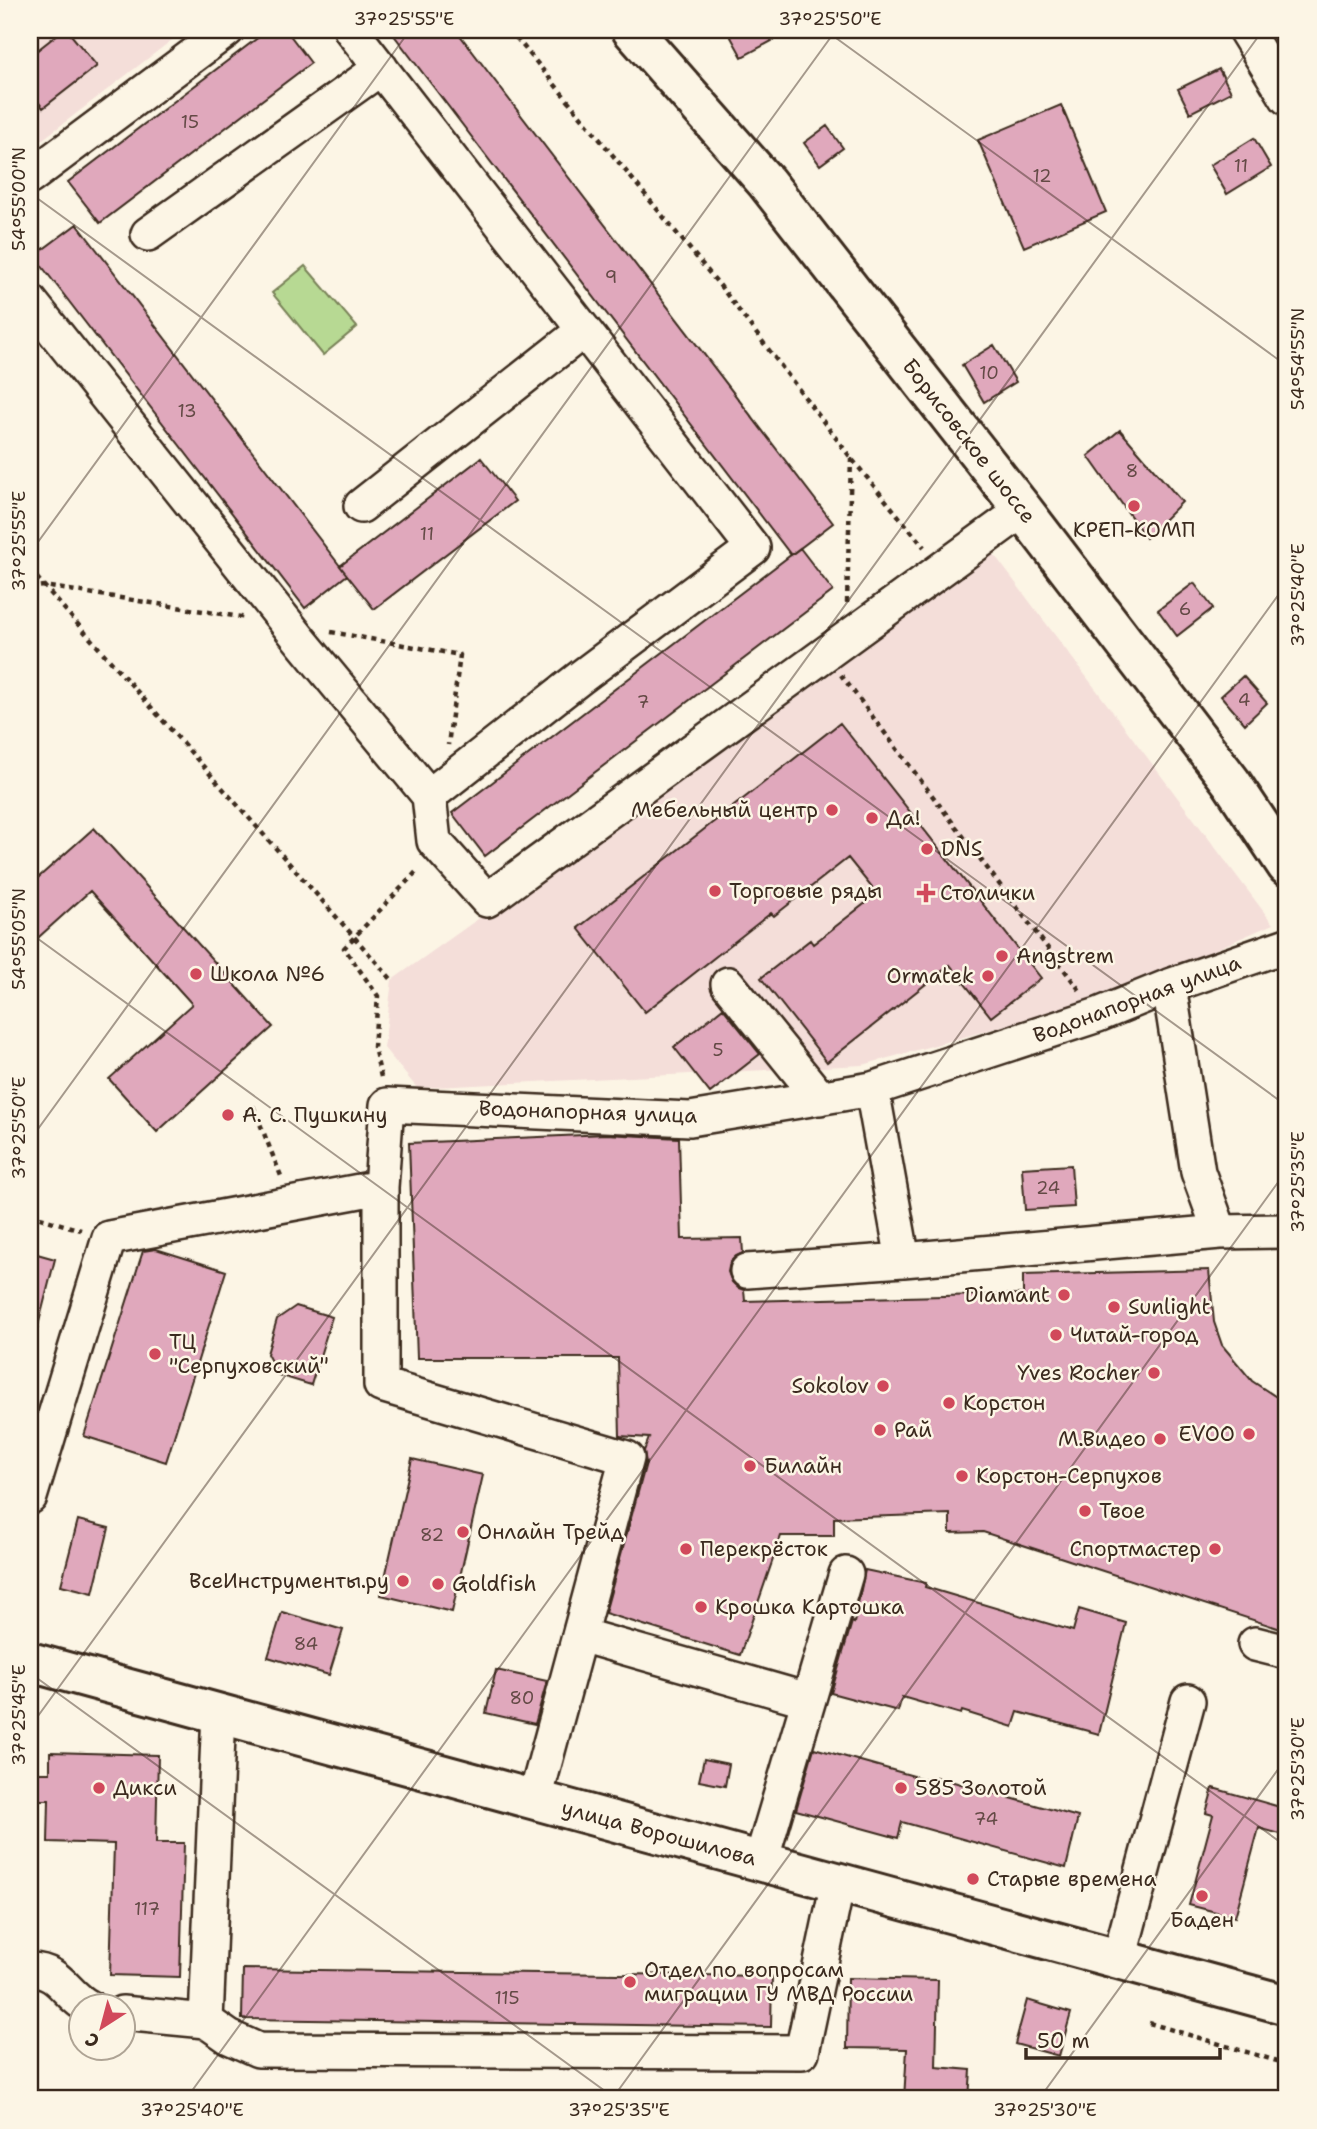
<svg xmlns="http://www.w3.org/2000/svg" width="1317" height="2129" font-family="'Shantell Sans',sans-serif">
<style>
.built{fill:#f4ded9}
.green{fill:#b7d993;stroke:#798258;stroke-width:2}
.building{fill:#e0a8bc;stroke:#3b2a1e;stroke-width:2}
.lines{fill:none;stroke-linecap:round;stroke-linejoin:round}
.minor-casing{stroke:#3b2a1e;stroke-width:38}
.major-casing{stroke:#3b2a1e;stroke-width:44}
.path{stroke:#3b2a1e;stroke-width:4.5;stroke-dasharray:5 5;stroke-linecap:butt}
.minor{stroke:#fcf5e5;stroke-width:33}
.major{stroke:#fcf5e5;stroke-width:38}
.ticks{fill:none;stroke:#3b2a1e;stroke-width:2;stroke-opacity:0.45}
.poi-dot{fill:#d1495b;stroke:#fcf5e5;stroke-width:2.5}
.labels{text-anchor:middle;stroke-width:5;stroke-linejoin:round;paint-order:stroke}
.number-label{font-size:18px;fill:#644a46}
.street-label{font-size:21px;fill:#3b2a1e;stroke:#fcf5e5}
.poi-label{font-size:21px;fill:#3b2a1e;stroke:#fcf5e5;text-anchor:start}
.neatline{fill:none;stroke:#3b2a1e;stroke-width:2.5}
.ticks-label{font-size:18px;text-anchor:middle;fill:#3b2a1e}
</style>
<rect width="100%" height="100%" fill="#fcf5e5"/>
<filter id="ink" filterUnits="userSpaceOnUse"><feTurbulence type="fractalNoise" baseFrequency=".0143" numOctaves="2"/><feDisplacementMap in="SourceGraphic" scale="14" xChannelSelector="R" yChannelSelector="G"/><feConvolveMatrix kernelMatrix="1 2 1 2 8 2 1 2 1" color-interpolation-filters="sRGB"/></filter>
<g filter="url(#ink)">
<path class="built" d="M 30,30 L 185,30 L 30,149 Z
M 993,553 L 1273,924 L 1105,998 L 863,1065 L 417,1088 L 384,1048 L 392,980 Z"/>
<path class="green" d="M 305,266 L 357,327 L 323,355 L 272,293 Z"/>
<path class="building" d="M 63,30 L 67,30 L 97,66 L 43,108 L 30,92 L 30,56 Z
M 268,30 L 286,30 L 311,63 L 100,223 L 68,182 Z
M 390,30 L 456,30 L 833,523 L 791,555 Z
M 727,30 L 792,30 L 742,57 Z
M 1219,69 L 1231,92 L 1190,113 L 1178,89 Z
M 1061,105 L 1106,212 L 1024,247 L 978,140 Z
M 827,126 L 843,148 L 820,165 L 804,143 Z
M 1254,138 L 1271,167 L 1227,194 L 1210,165 Z
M 77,224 L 347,575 L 305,608 L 34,256 Z
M 994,345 L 1016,382 L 984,402 L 962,365 Z
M 1120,430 L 1182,502 L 1146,538 L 1088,456 Z
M 481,458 L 515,501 L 374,609 L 340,566 Z
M 800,548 L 833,591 L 485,856 L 452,813 Z
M 1194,583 L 1213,608 L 1177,636 L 1158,610 Z
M 1243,676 L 1267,703 L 1245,724 L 1221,696 Z
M 840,723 L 1041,978 L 991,1017 L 950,965 L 827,1062 L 761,978 L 810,940 L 813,944 L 877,894 L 848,858 L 774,916 L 771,913 L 645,1012 L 578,928 Z
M 94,828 L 273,1027 L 157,1132 L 109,1079 L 192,1004 L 90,891 L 30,945 L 30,885 Z
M 723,1008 L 760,1054 L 710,1093 L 674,1047 Z
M 606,1134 L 679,1138 L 682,1239 L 742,1238 L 743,1253 L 736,1256 L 730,1262 L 728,1272 L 732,1282 L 738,1288 L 744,1290 L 745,1301 L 1023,1294 L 1023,1275 L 1209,1270 L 1214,1322 L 1222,1345 L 1252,1381 L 1287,1404 L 1287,1631 L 983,1532 L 950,1533 L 950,1514 L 834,1518 L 834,1536 L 781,1536 L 740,1655 L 605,1613 L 646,1463 L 644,1451 L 649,1438 L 620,1436 L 618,1358 L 417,1358 L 409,1143 Z
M 1071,1165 L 1074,1207 L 1025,1210 L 1022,1168 Z
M 156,1249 L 226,1271 L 166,1462 L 84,1436 L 143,1251 Z
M 30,1252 L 55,1259 L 37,1330 L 30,1329 Z
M 296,1306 L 332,1317 L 311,1385 L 278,1375 L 267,1354 L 277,1319 Z
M 412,1459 L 483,1475 L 452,1612 L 381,1595 Z
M 78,1520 L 109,1528 L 93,1593 L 61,1585 Z
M 865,1570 L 926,1583 L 925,1587 L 1073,1631 L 1079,1609 L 1126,1623 L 1099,1734 L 1018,1712 L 1013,1727 L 962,1711 L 961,1714 L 902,1697 L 898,1711 L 831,1693 L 852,1622 L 854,1623 Z
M 282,1612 L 343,1630 L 329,1675 L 268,1657 Z
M 496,1670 L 547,1681 L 535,1724 L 486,1713 Z
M 814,1748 L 935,1782 L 936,1777 L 1078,1817 L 1066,1868 L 902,1822 L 898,1838 L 796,1810 Z
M 50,1752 L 158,1755 L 156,1843 L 184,1843 L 180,1977 L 110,1975 L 114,1844 L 48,1842 L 49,1800 L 30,1800 L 30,1773 L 50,1773 Z
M 704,1759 L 729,1764 L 725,1786 L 699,1781 Z
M 1213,1788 L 1287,1809 L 1287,1836 L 1259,1828 L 1235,1917 L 1189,1905 L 1213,1815 L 1206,1813 Z
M 243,1969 L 772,1976 L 771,2027 L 242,2019 Z
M 848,1978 L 938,1980 L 936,2067 L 971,2070 L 969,2099 L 904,2099 L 907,2049 L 847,2048 Z
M 1027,2000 L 1071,2013 L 1059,2056 L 1015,2044 Z"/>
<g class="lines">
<g class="minor-casing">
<path id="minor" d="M 1245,30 L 1287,98
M 30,177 L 227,30
M 148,234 L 381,68
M 30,301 L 301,641 L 429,796 L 581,677 L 753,548 L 351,30
M 361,506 L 584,330
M 429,796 L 434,841 L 487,900 L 1023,510
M 728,984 L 820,1098
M 872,1089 L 903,1260 L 1220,1232 L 1198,1172 L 1169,986
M 381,1187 L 381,1385 L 627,1458 L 535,1799
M 1220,1232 L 1287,1231
M 747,1271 L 903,1260
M 30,1497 L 109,1238 L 381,1187 L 387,1105 L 690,1119 L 872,1089 L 1098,1015 L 1169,986 L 1287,945
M 580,1635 L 808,1700
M 1255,1644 L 1287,1652
M 761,1861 L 846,1574
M 1119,1959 L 1188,1701
M 30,1970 C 61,1970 65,1995 89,2007
M 122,2013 L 206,2021 L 229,2037 L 258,2050 L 802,2052 L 838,1882
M 206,2021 L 219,1712"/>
</g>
<g class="major-casing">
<path id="major" d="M 632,30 L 766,182 L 1023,510 L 1231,782 L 1287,866
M 30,1662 L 1287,2005"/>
</g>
<path class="path" d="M 510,30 L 721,287 L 851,458 L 924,547
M 30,570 L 392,980
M 30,588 L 44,586 L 247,618
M 847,603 L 851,458
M 331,632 L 460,655 L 448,745
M 841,675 L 1081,992
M 381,1077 L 374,1047 L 378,996 L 344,948 L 419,869
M 253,1106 L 281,1176
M 30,1215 L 81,1230
M 1149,2023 L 1287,2064"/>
<use href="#minor" class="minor"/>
<use href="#major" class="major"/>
</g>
</g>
<path class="ticks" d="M 825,30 L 1287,366M 30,193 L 1287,1106M 30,553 L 410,30M 30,933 L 1287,1847M 30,1140 L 836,30M 30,1673 L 616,2099M 30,1727 L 1263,30M 186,2099 L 1287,583M 612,2099 L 1287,1170M 1039,2099 L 1287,1757"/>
<g class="poi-dot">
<circle cx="1134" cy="506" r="7"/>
<circle cx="832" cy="810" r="7"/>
<circle cx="872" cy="818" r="7"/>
<circle cx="927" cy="849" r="7"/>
<circle cx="715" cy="891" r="7"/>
<path d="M922.5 882.5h7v7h7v7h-7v7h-7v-7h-7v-7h7z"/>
<circle cx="1002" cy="956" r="7"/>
<circle cx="196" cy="974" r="7"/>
<circle cx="988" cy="976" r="7"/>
<circle cx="228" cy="1115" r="7"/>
<circle cx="1064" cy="1295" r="7"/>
<circle cx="1114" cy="1307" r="7"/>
<circle cx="1056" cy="1335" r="7"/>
<circle cx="155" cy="1354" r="7"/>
<circle cx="1154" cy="1373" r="7"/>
<circle cx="883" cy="1386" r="7"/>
<circle cx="949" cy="1403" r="7"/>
<circle cx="880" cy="1430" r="7"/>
<circle cx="1249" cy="1434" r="7"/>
<circle cx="1160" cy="1439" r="7"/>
<circle cx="750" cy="1466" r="7"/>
<circle cx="962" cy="1476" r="7"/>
<circle cx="1085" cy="1511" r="7"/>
<circle cx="463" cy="1532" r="7"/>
<circle cx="686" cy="1549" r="7"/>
<circle cx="1215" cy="1549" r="7"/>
<circle cx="403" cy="1581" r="7"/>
<circle cx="438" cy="1584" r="7"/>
<circle cx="701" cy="1607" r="7"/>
<circle cx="99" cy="1788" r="7"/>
<circle cx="901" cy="1788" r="7"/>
<circle cx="973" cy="1879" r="7"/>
<circle cx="1202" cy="1896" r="7"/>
<circle cx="630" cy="1982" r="7"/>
</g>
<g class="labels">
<g class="number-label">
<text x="190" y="128">15</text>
<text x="1241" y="172">11</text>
<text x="1042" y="182">12</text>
<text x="611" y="283">9</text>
<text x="989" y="379">10</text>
<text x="187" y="417">13</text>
<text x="1132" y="477">8</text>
<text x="427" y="540">11</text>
<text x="1185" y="615">6</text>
<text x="1244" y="706">4</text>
<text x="643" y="708">7</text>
<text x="718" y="1056">5</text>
<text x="1048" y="1194">24</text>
<text x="432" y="1541">82</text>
<text x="306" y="1650">84</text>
<text x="522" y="1704">80</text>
<text x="986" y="1825">74</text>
<text x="147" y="1915">117</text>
<text x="507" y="2004">115</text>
</g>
<g class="street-label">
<text transform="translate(969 441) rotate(52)" y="7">Борисовское шоссе</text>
<text transform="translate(1137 999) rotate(-20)" y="7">Водонапорная улица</text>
<text transform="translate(588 1112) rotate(2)" y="7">Водонапорная улица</text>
<text transform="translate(659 1833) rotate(15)" y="7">улица Ворошилова</text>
</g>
<g class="poi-label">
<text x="1134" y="537" text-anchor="middle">КРЕП-КОМП</text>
<text x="818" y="817" text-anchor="end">Мебельный центр</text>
<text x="886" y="825">Да!</text>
<text x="941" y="856">DNS</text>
<text x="729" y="898">Торговые ряды</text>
<text x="940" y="900">Столички</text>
<text x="1016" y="963">Angstrem</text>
<text x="210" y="981">Школа №6</text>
<text x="974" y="983" text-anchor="end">Ormatek</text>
<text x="242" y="1122">А. С. Пушкину</text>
<text x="1050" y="1302" text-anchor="end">Diamant</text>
<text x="1128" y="1314">Sunlight</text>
<text x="1070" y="1342">Читай-город</text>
<text x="169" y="1349">ТЦ<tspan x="169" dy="24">"Серпуховский"</tspan></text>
<text x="1140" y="1380" text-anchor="end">Yves Rocher</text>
<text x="869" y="1393" text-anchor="end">Sokolov</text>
<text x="963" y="1410">Корстон</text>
<text x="894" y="1437">Рай</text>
<text x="1235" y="1441" text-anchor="end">EVOO</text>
<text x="1146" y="1446" text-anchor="end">М.Видео</text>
<text x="764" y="1473">Билайн</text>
<text x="976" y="1483">Корстон-Серпухов</text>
<text x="1099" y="1518">Твое</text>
<text x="477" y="1539">Онлайн Трейд</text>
<text x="700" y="1556">Перекрёсток</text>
<text x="1201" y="1556" text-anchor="end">Спортмастер</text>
<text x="389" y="1588" text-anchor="end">ВсеИнструменты.ру</text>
<text x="452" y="1591">Goldfish</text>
<text x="715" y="1614">Крошка Картошка</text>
<text x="113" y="1795">Дикси</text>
<text x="915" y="1795">585 Золотой</text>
<text x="987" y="1886">Старые времена</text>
<text x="1202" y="1927" text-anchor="middle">Баден</text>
<text x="644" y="1977">Отдел по вопросам<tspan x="644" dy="24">миграции ГУ МВД России</tspan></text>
</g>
</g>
<rect width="1317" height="2129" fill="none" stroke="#fcf5e5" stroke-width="77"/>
<g transform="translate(102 2027) rotate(216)"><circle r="33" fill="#fcf5e5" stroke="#afa495" stroke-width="2"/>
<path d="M0-5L12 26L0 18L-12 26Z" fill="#d1495b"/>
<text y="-10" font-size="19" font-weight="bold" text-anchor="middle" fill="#3b2a1e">С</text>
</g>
<path d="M1026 2048v10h194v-10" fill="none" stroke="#3b2a1e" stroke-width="3.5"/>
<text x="1037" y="2048" font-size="21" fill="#3b2a1e" stroke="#fcf5e5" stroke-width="5" paint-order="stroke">50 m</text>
<rect x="38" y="38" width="1240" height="2052" class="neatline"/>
<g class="ticks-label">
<text x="404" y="25">37°25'55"E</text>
<text x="830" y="25">37°25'50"E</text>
<text transform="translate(19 199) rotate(-90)" y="6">54°55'00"N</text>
<text transform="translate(1298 359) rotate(-90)" y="6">54°54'55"N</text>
<text transform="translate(19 541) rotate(-90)" y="6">37°25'55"E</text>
<text transform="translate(1298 595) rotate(-90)" y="6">37°25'40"E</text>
<text transform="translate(19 939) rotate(-90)" y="6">54°55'05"N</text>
<text transform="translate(19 1128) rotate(-90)" y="6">37°25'50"E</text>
<text transform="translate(1298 1182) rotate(-90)" y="6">37°25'35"E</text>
<text transform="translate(19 1715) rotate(-90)" y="6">37°25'45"E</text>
<text transform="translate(1298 1769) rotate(-90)" y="6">37°25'30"E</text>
<text x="192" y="2116">37°25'40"E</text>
<text x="619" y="2116">37°25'35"E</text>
<text x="1045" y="2116">37°25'30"E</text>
</g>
</svg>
